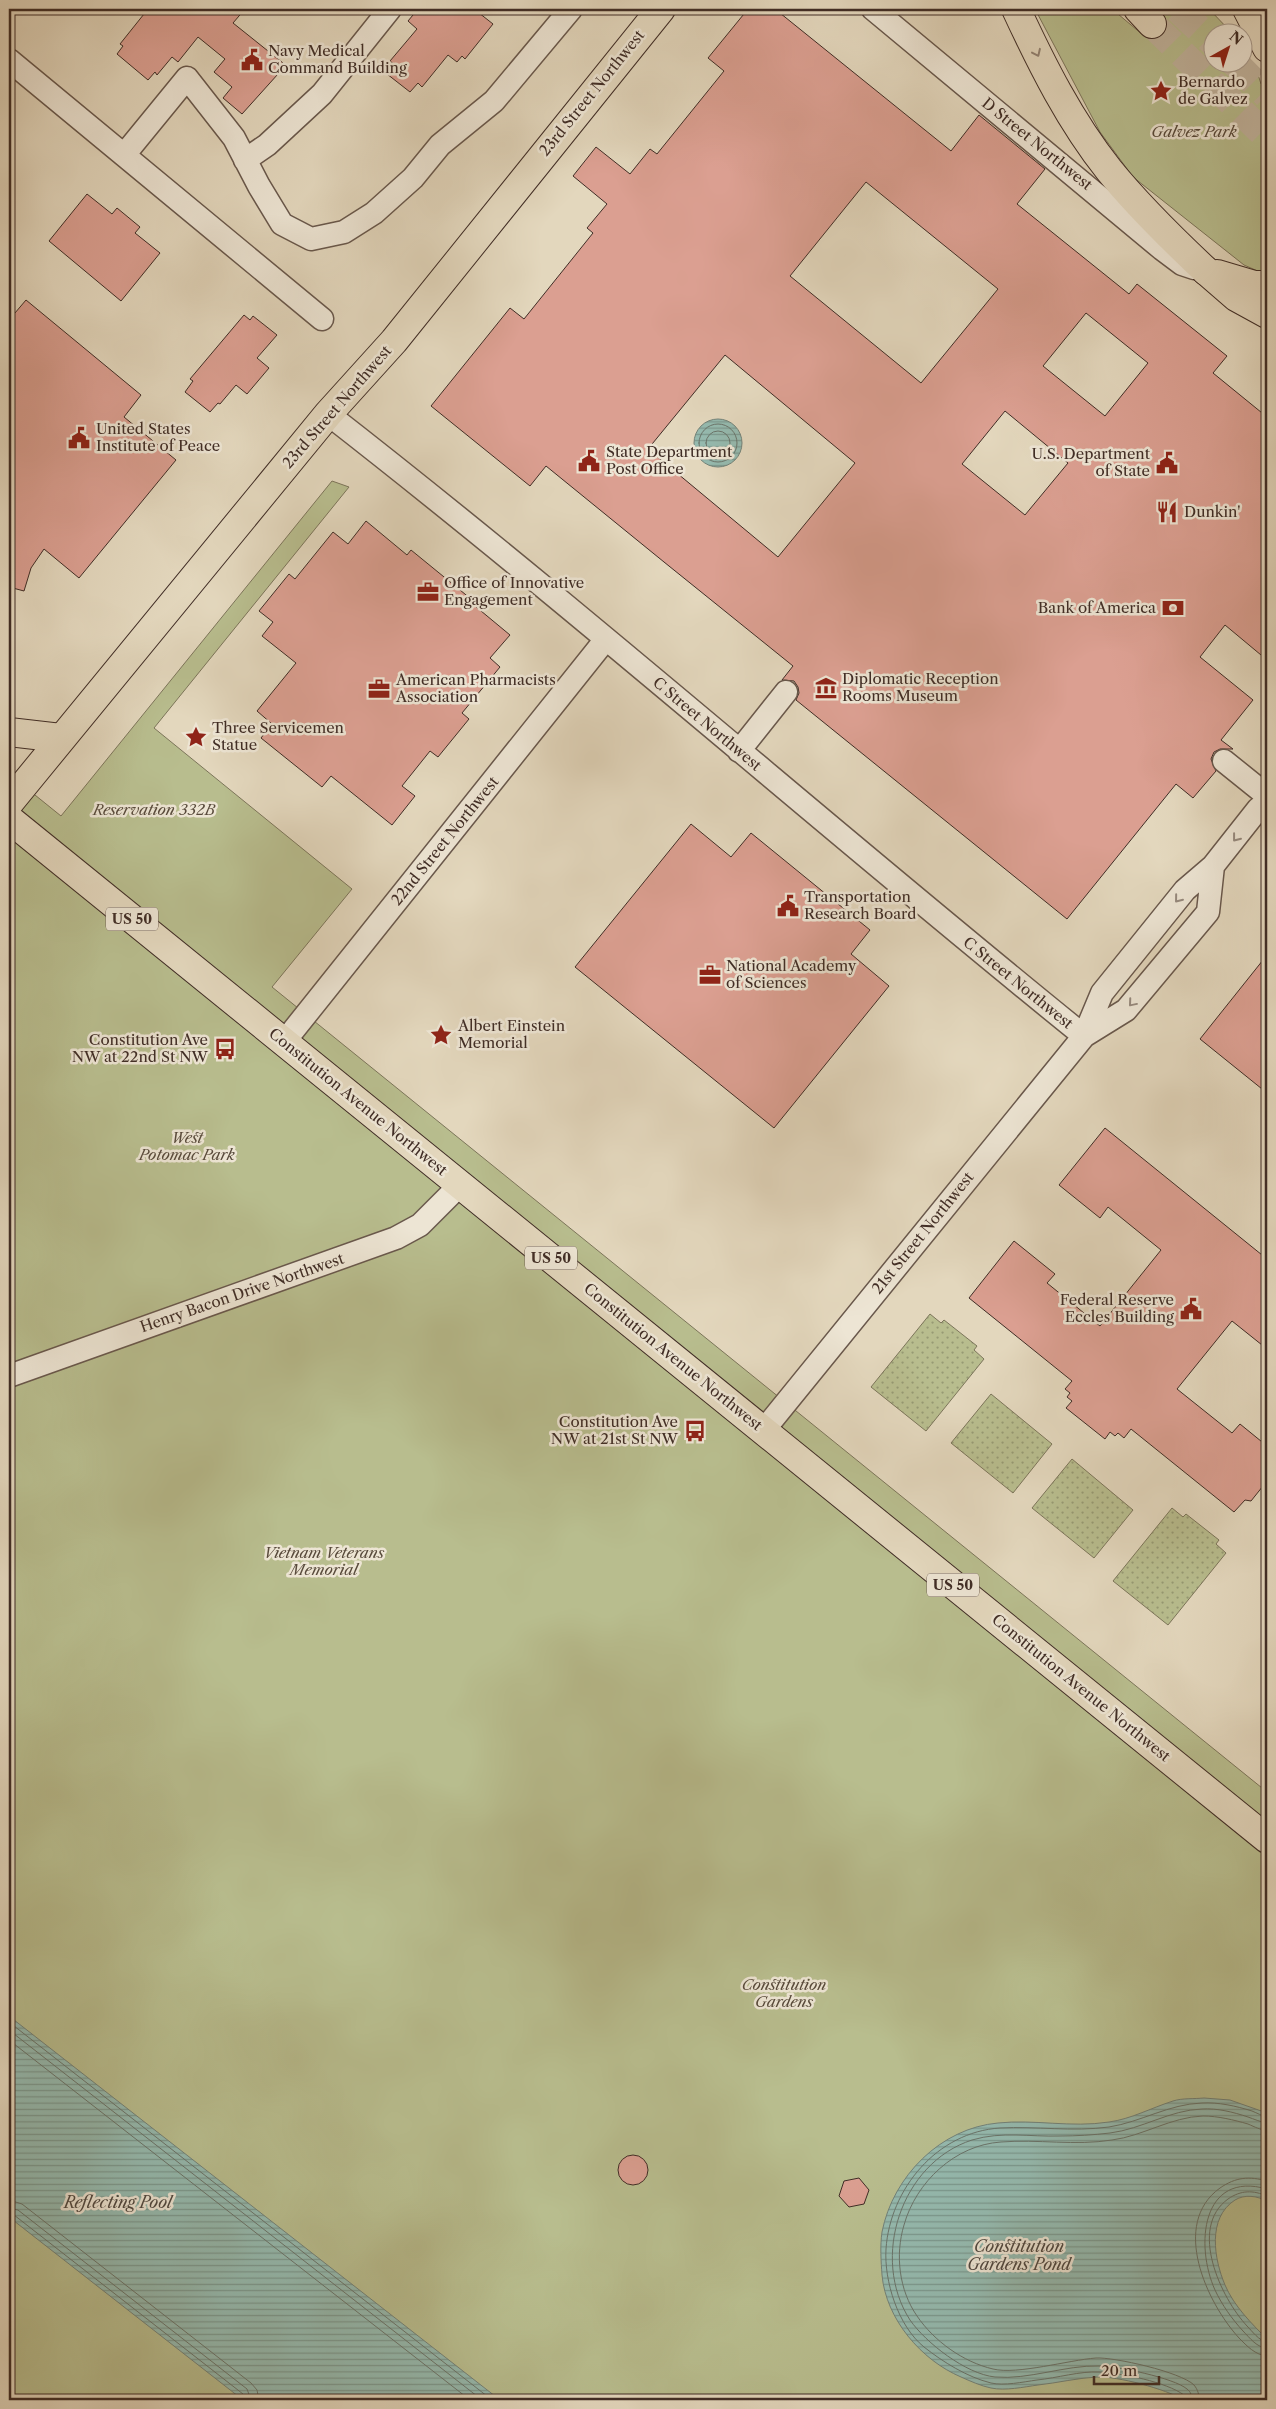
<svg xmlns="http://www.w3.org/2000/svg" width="1276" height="2409" font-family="'Libre Caslon Text',serif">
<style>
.grass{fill:url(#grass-dots);stroke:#7c755a}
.park{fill:#b8bd8e;stroke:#7c755a}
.water{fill:url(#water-rules);stroke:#738278}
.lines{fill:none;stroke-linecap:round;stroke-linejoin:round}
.shore{stroke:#6a746a;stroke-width:1}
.building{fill:#db9f91;stroke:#402d26;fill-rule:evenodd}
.highway-tunnel{stroke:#c2b59f;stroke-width:28;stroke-dasharray:28 14;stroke-linecap:butt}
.minor-casing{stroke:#69584c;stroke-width:25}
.major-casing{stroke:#402d26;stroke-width:30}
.highway-casing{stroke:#402d26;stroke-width:30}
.minor{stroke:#ede5d4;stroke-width:22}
.major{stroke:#e3d7bd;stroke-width:28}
.highway{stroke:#e3d7bd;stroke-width:28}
.oneway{stroke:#928272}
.oneway2{stroke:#96897d}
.labels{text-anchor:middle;stroke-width:5;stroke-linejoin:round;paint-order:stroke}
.shield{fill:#ede5d4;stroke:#74645a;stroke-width:1}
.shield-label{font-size:14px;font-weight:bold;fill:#402d26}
.poi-label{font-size:15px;fill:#402d26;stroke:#ede5d4;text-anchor:start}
.street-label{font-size:15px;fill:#402d26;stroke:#ede5d4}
.park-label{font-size:15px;font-style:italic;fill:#584a3b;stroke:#ede5d4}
.water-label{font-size:16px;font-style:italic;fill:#514941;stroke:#ede5d4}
</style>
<defs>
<pattern id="grass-dots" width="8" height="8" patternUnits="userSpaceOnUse" patternTransform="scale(1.25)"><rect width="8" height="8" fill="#b8bd8e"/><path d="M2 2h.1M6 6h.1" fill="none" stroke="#979a74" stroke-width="1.8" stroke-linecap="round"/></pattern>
<pattern id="water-rules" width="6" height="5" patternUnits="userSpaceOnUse" patternTransform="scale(1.25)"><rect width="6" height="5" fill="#95baaf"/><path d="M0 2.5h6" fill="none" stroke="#7b988e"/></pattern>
</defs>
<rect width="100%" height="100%" fill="#e3d7bd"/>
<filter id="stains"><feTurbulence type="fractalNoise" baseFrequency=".004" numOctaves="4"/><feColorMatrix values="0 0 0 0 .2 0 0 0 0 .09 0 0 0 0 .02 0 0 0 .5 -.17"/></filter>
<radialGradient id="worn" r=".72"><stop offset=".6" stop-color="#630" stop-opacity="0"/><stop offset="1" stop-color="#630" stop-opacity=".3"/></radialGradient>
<path class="grass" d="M 930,1314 L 941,1323 L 944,1320 L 977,1346 L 974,1350 L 984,1359 L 926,1431 L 871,1387 Z
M 991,1394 L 1052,1444 L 1013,1493 L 951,1443 Z
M 1072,1459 L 1133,1510 L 1094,1558 L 1032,1508 Z
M 1172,1508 L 1183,1517 L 1186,1514 L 1219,1540 L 1216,1544 L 1226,1553 L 1168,1625 L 1113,1581 Z"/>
<path class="park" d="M 1035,9 L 1112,9 L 1143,35 L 1164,9 L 1209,9 L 1231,32 L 1214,32 L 1214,62 L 1244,62 L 1244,49 L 1257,71 L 1261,84 L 1267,81 L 1267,271 L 1260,272 L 1244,265 L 1133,177 L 1100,132 Z
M 332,481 L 349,487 L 154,728 L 352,889 L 272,987 L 1267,1792 L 1267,2400 L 9,2400 L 9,774 L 61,816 Z"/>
<path class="water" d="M694 443a24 24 0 1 1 48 0a24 24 0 1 1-48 0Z
M 9,2016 L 500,2400 L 243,2400 L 9,2217 Z
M 1204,2098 L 1230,2100 L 1267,2113 L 1267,2201 C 1257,2196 1245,2194 1235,2200 C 1207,2218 1214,2259 1225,2285 C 1234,2306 1251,2323 1267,2339 L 1267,2400 L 1184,2400 C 1166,2389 1117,2376 1097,2377 C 1077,2378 1057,2383 1038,2385 C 1024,2387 1005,2391 991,2388 C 981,2386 970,2381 961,2377 C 921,2360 886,2319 882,2275 C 881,2261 880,2246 882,2232 C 893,2176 941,2128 998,2123 C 1034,2119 1071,2128 1109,2122 C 1131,2119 1151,2108 1173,2101 C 1182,2098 1194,2099 1204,2098 Z"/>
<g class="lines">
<path class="shore" d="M699 443a19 19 0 1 1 38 0a19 19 0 1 1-38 0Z
M706 443a12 12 0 1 1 24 0a12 12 0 1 1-24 0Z
M 9,2022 L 492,2400
M 9,2030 L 482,2400
M 9,2040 L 470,2400
M 1267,2181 C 1249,2176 1236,2177 1220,2188 C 1170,2224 1207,2303 1239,2338 C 1247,2346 1255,2355 1267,2356
M 1267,2189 C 1201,2170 1195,2246 1215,2290 C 1222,2305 1232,2319 1243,2331 C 1250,2338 1257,2348 1267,2348
M 1267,2196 C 1253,2190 1241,2190 1228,2199 C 1188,2228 1221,2298 1247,2326 C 1252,2331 1259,2341 1267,2342
M 9,2200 L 22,2204 L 251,2383 L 257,2390 L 259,2400
M 9,2208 L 18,2210 L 247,2389 L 251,2400
M 9,2214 L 14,2215 L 243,2394 L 245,2400
M 1186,2400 L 1184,2395 C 1166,2382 1122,2373 1099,2372 C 1080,2371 1057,2378 1037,2380 C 1023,2382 1004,2386 991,2383 C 967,2377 943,2362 924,2347 C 898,2326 884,2281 886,2249 C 890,2189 937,2132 1000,2128 C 1036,2126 1072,2132 1109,2127 C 1141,2122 1169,2104 1202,2103 C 1218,2102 1236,2106 1252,2111 C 1257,2113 1262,2116 1267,2117
M 1192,2400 C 1192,2396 1191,2392 1187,2389 C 1174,2378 1117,2366 1099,2366 C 1065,2365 1029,2380 995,2377 C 966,2374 926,2343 910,2320 C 870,2258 901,2163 972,2140 C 1002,2131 1030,2137 1060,2136 C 1076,2136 1093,2135 1110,2133 C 1142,2129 1170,2110 1202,2109 C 1217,2108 1233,2112 1248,2117 C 1254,2119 1260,2122 1267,2123
M 1199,2400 C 1199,2394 1198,2390 1194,2385 C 1181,2372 1114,2357 1096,2358 C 1069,2360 1017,2375 993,2369 C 963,2362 934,2341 917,2316 C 899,2290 895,2255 904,2225 C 916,2182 955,2145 1001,2142 C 1038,2139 1075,2146 1112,2140 C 1143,2136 1171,2117 1203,2116 C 1218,2116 1234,2120 1248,2124 C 1255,2127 1260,2130 1267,2130"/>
</g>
<path class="building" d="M 148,9 L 245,9 L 233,23 L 283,63 L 276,72 L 278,74 L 242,114 L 223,98 L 232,87 L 214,72 L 225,59 L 198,37 L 178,62 L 172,57 L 157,75 L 155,72 L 148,80 L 117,54 L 123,46 L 120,44 Z
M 418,9 L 474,9 L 493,24 L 465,59 L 462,56 L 457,62 L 448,55 L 422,87 L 418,83 L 410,92 L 387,74 L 395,65 L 390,61 L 417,29 L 408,21 Z
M 748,9 L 775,9 L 951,151 L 979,115 L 1045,169 L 1017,204 L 1129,294 L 1137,284 L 1227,356 L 1213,373 L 1267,417 L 1267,660 L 1225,625 L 1200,657 L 1253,700 L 1221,740 L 1233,749 L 1220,749 L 1214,752 L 1211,759 L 1216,771 L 1193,798 L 1176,784 L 1067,919 L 796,700 L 799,693 L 798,687 L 794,681 L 782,680 L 793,666 L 664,562 L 546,466 L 530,486 L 431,406 L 510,308 L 524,319 L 593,233 L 587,228 L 607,204 L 573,176 L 596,147 L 630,174 L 650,149 L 657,154 L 724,71 L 708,58 ZM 866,182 L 998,289 L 921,383 L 790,276 ZM 1086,313 L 1148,363 L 1105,416 L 1043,366 ZM 725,355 L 855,463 L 778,557 L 648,449 ZM 1005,411 L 1068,463 L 1025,515 L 962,464 Z
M 87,194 L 112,214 L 117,208 L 140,227 L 135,233 L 160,253 L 121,301 L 49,241 Z
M 26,300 L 141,395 L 124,417 L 176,460 L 79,578 L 44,549 L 31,568 L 24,591 L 9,587 L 9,320 Z
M 244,315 L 250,320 L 253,316 L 277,335 L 257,358 L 269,368 L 247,394 L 236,385 L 220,404 L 218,403 L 210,412 L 185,392 L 193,381 L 190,379 Z
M 366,521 L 407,555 L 411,550 L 471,599 L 469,601 L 510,635 L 490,658 L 500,667 L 462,713 L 469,719 L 438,757 L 430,751 L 402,786 L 415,796 L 392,825 L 331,776 L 322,787 L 261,738 L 272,724 L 257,711 L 296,663 L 262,636 L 273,622 L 259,611 L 289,574 L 295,579 L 333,532 L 348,544 Z
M 691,824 L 731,857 L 751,833 L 870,930 L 851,954 L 889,986 L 774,1128 L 575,967 Z
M 1267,955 L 1267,1093 L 1200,1039 Z
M 1105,1128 L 1267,1259 L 1267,1349 L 1232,1321 L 1177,1389 L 1232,1433 L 1240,1424 L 1267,1446 L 1267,1481 L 1251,1501 L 1245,1500 L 1234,1512 L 1131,1429 L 1124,1438 L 1118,1433 L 1115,1436 L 1110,1432 L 1105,1439 L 1066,1408 L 1072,1401 L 1067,1397 L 1070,1393 L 1065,1389 L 1072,1381 L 969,1298 L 1014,1241 L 1055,1274 L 1047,1283 L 1100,1326 L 1161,1250 L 1108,1207 L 1100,1218 L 1059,1185 Z
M618 2170a15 15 0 1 1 30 0a15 15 0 1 1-30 0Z
M 859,2178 L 869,2190 L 864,2204 L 849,2207 L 839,2196 L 844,2181 Z"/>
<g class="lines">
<path class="highway-tunnel" d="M 1178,9 L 1214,43
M 1152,24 L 1267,137
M 1234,62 L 1267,95"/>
<g class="minor-casing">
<path id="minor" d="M 873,9 L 1162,249 L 1182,264 L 1194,268
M 9,60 L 322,319
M 124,155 L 187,78 L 234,138 L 259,186 L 282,224 L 311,239 L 344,232 L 374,213 L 413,178 L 440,145 L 494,101 L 571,9
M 245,160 L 267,145 L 322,94 L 390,9
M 328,414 C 585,614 830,831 1084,1036
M 739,751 L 786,692
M 1224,761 L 1265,794
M 1084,1036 L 1126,1010 L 1208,912 L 1213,866
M 284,1042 L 606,639
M 9,1376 L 396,1238 L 420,1225 L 460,1185
M 763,1431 L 1084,1036 L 1102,993 L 1185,890 L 1213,866 L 1258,809 L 1267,802"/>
</g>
<g class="major-casing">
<path id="major" d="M 1247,9 L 1267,48
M 1206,271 L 1236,297 L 1267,314
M 1217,274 L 1254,285 L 1267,285
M 9,803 L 328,414 L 394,341 L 661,9"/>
</g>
<g class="highway-casing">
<path id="highway" d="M 1016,9 C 1042,65 1070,121 1109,170 C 1138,206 1172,239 1206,271
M 1138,9 L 1152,24
M 9,732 L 61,738
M 9,819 L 1267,1839"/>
</g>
<use href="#minor" class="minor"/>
<use href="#major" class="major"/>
<use href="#highway" class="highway"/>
</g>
<defs><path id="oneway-chevron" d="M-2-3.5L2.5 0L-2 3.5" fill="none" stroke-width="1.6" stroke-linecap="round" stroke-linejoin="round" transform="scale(1.25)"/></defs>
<use class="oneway" href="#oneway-chevron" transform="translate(1037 53) rotate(65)"/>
<g class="oneway2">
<use href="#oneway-chevron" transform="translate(1236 838) rotate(128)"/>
<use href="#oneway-chevron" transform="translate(1178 899) rotate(129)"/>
<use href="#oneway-chevron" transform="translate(1132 1003) rotate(130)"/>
</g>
<defs>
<g id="civic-bare" transform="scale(1.725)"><path d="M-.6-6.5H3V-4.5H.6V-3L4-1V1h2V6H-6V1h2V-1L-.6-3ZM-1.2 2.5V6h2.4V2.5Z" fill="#8f2418" stroke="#ede5d4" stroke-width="2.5" paint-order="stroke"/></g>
<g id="sight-bare" transform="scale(1.725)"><path d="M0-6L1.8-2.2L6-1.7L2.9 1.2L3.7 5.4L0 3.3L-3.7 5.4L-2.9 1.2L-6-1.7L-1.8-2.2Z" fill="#8f2418" stroke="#ede5d4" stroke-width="2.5" paint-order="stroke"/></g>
<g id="restaurant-bare" transform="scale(1.725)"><path d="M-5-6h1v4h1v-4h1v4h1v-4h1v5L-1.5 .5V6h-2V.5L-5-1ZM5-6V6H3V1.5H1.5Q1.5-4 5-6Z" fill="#8f2418" stroke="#ede5d4" stroke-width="2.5" paint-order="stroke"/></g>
<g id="office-bare" transform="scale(1.725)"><path d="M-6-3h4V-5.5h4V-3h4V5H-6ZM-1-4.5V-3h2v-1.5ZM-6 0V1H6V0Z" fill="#8f2418" stroke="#ede5d4" stroke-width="2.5" paint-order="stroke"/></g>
<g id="bank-bare" transform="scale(1.725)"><path d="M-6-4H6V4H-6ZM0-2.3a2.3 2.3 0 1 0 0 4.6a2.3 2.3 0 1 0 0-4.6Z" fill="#8f2418" stroke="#ede5d4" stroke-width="2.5" paint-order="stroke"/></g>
<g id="museum-bare" transform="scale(1.725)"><path d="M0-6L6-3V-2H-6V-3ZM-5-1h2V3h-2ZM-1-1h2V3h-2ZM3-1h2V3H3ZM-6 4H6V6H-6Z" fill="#8f2418" stroke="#ede5d4" stroke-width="2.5" paint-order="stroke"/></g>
<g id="bus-bare" transform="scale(1.725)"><path d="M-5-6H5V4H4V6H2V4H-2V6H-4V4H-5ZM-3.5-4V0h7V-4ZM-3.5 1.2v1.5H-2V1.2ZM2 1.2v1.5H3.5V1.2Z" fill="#8f2418" stroke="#ede5d4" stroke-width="2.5" paint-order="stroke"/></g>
</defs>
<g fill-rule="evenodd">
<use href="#civic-bare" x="252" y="60"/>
<use href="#sight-bare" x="1161" y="91"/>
<use href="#civic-bare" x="79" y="438"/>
<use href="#civic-bare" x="589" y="461"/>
<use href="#civic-bare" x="1167" y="463"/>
<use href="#restaurant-bare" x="1167" y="512"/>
<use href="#office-bare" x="428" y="592"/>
<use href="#bank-bare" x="1173" y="608"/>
<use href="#museum-bare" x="826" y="688"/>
<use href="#office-bare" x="379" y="689"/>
<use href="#sight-bare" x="196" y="737"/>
<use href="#civic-bare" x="788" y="906"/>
<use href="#office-bare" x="710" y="975"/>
<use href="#sight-bare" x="441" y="1035"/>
<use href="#bus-bare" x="225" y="1049"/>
<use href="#civic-bare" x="1191" y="1309"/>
<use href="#bus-bare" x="695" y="1431"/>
</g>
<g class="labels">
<g class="shield">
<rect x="106" y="907.5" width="52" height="23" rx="4"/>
<rect x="525" y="1246.5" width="52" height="23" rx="4"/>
<rect x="927" y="1573.5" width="52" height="23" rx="4"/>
</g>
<g class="shield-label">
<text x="132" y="924">US 50</text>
<text x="551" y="1263">US 50</text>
<text x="953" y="1590">US 50</text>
</g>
<g class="poi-label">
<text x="268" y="56">Navy Medical<tspan x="268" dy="17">Command Building</tspan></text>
<text x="1178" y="87">Bernardo<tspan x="1178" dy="17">de Galvez</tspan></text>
<text x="96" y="434">United States<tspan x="96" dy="17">Institute of Peace</tspan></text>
<text x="606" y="457">State Department<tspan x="606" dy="17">Post Office</tspan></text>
<text x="1150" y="459" text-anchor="end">U.S. Department<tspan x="1150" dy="17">of State</tspan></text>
<text x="1184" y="517">Dunkin'</text>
<text x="444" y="588">Office of Innovative<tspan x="444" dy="17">Engagement</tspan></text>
<text x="1156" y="613" text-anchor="end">Bank of America</text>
<text x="842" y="684">Diplomatic Reception<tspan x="842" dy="17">Rooms Museum</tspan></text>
<text x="396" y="685">American Pharmacists<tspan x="396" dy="17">Association</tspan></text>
<text x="212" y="733">Three Servicemen<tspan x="212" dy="17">Statue</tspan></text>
<text x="804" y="902">Transportation<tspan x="804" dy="17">Research Board</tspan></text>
<text x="726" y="971">National Academy<tspan x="726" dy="17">of Sciences</tspan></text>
<text x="458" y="1031">Albert Einstein<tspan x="458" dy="17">Memorial</tspan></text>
<text x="208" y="1045" text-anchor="end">Constitution Ave<tspan x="208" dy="17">NW at 22nd St NW</tspan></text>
<text x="1174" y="1305" text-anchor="end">Federal Reserve<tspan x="1174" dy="17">Eccles Building</tspan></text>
<text x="678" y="1427" text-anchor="end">Constitution Ave<tspan x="678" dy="17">NW at 21st St NW</tspan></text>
</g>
<g class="street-label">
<text transform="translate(592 93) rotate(-51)" y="5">23rd Street Northwest</text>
<text transform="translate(1037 144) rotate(39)" y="5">D Street Northwest</text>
<text transform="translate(337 407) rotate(-49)" y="5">23rd Street Northwest</text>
<text transform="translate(707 724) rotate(40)" y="5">C Street Northwest</text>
<text transform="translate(445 841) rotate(-51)" y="5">22nd Street Northwest</text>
<text transform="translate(1018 983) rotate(39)" y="5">C Street Northwest</text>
<text transform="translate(358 1102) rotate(39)" y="5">Constitution Avenue Northwest</text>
<text transform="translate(923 1233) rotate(-51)" y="5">21st Street Northwest</text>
<text transform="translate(242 1293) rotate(-19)" y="5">Henry Bacon Drive Northwest</text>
<text transform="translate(673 1357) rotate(39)" y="5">Constitution Avenue Northwest</text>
<text transform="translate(1081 1688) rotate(39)" y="5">Constitution Avenue Northwest</text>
</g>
<g class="park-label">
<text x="1194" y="137">Galvez Park</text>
<text x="154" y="815">Reservation 332B</text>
<text x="187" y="1143">West<tspan x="187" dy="17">Potomac Park</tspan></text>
<text x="324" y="1558">Vietnam Veterans<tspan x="324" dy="17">Memorial</tspan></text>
<text x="784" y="1990">Constitution<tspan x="784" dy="17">Gardens</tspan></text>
</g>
<g class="water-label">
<text x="118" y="2208">Reflecting Pool</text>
<text x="1019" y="2252">Constitution<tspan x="1019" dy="18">Gardens Pond</tspan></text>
</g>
</g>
<rect width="1276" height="2409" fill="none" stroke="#e3d7bd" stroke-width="30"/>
<rect x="10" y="10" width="1256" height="2389" fill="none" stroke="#402d26" stroke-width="2.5"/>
<rect x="15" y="15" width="1246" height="2379" fill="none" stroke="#402d26"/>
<g transform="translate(1228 48) rotate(39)"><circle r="24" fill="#ede5d4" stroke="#a89b8e"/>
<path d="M0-4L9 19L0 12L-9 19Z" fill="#8f2418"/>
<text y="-8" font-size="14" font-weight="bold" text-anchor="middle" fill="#402d26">N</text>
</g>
<path d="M1094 2376v8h65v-8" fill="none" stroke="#402d26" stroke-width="2.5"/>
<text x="1101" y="2376" font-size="15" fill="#402d26" stroke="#ede5d4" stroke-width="4" paint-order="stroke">20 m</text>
<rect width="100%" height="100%" filter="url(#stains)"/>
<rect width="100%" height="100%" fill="url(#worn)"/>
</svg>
